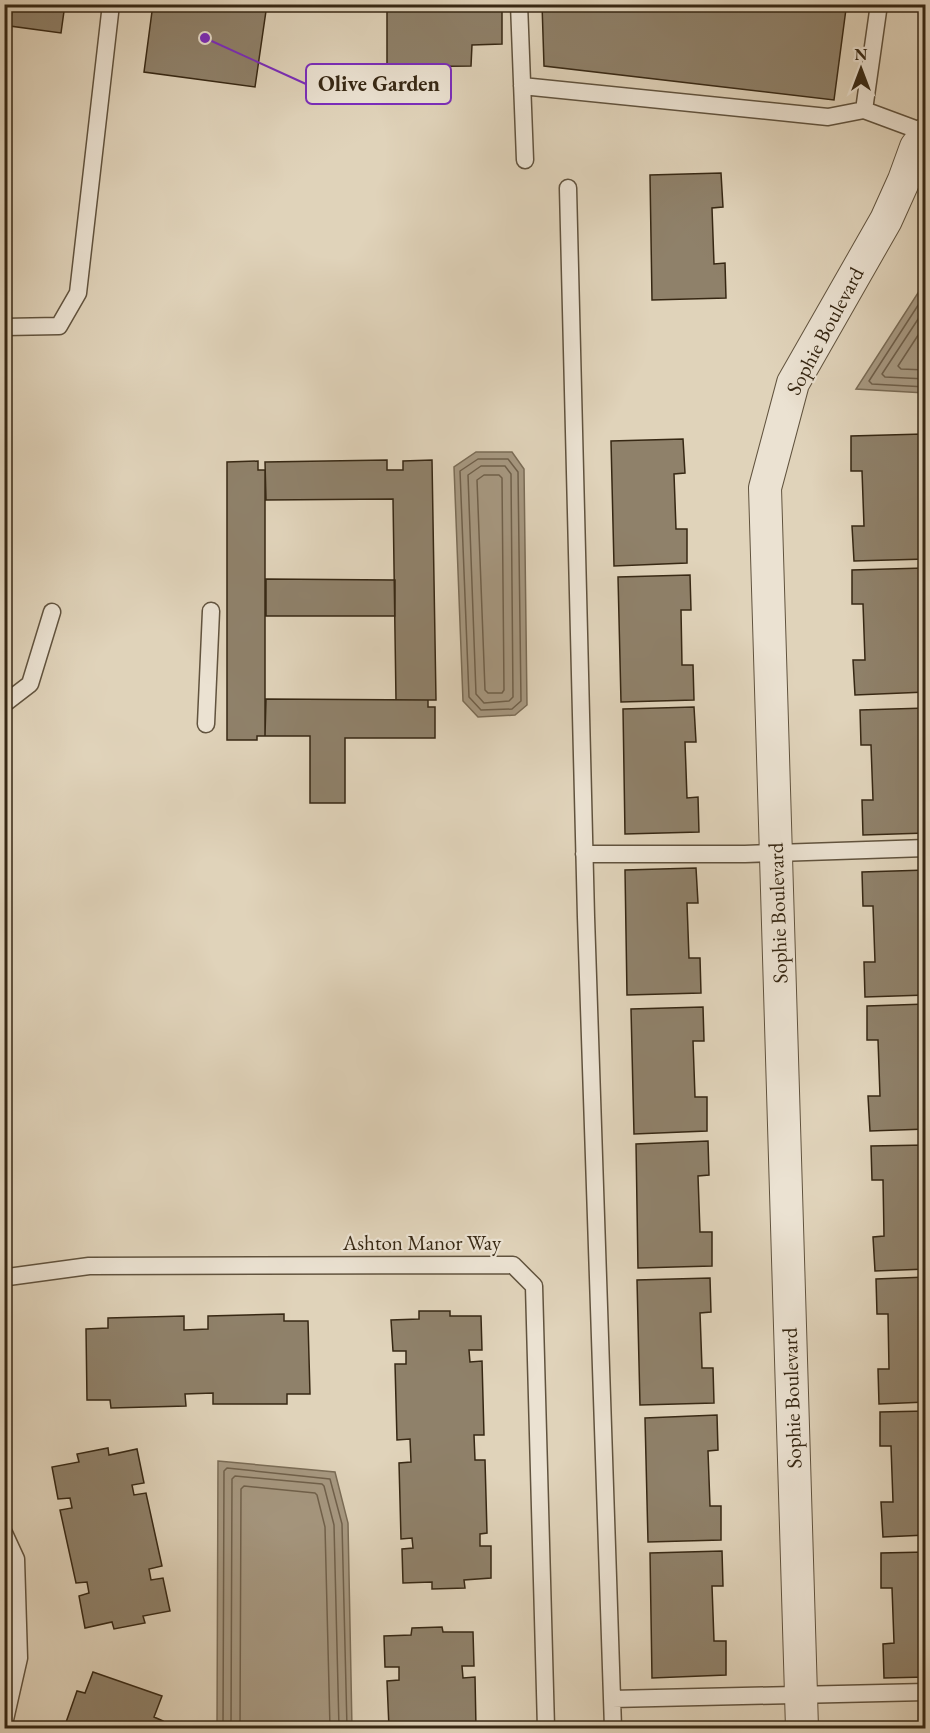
<svg xmlns="http://www.w3.org/2000/svg" width="930" height="1733" font-family="'EB Garamond',serif">
<style>
.water{fill:#a79982;stroke:#7a6c56;stroke-width:1.5}
.lines{fill:none;stroke-linecap:round;stroke-linejoin:round}
.shore{stroke:#6f604b;stroke-width:1.5}
.building{fill:#8f816a;stroke:#372814;stroke-width:1.5}
.service-casing{stroke:#61533e;stroke-width:19}
.minor-casing{stroke:#61533e;stroke-width:34}
.service{stroke:#ebe2d2;stroke-width:16}
.minor{stroke:#ebe2d2;stroke-width:32}
.labels{text-anchor:middle;stroke-width:4.5;stroke-linejoin:round;paint-order:stroke}
.street-label{font-size:21px;fill:#372814;stroke:#ebe2d2}
.leader{fill:none;stroke:#7b2cbf;stroke-width:2}
.callout-dot{fill:#7b2cbf;stroke:#ebe2d2;stroke-width:2}
.callout{fill:#ebe2d2;stroke:#7b2cbf;stroke-width:2}
.callout-label{font-size:22px;text-anchor:middle;font-weight:bold;fill:#372814}
</style>
<rect width="100%" height="100%" fill="#e0d3ba"/>
<filter id="stains"><feTurbulence type="fractalNoise" baseFrequency=".00333" numOctaves="4"/><feColorMatrix values="0 0 0 0 .2 0 0 0 0 .09 0 0 0 0 .02 0 0 0 .5 -.17"/></filter>
<radialGradient id="worn" r=".72"><stop offset=".6" stop-color="#630" stop-opacity="0"/><stop offset="1" stop-color="#630" stop-opacity=".3"/></radialGradient>
<path class="water" d="M 925,282 L 925,393 L 856,389 Z
M 476,452 L 512,452 L 524,469 L 527,705 L 515,715 L 478,717 L 463,701 L 454,467 Z
M 218,1461 L 335,1472 L 348,1523 L 352,1728 L 217,1728 Z"/>
<g class="lines">
<path class="shore" d="M 926,293 L 869,381 L 872,384 L 926,387
M 926,307 L 882,374 L 885,377 L 926,379
M 926,323 L 898,366 L 901,369 L 926,370
M 478,459 L 508,459 L 518,472 L 521,701 L 512,709 L 481,710 L 469,697 L 460,471 Z
M 481,466 L 505,466 L 511,474 L 513,697 L 509,701 L 484,703 L 476,694 L 468,475 Z
M 484,475 L 499,475 L 502,478 L 504,690 L 502,693 L 488,693 L 485,690 L 477,480 Z
M 223,1728 L 224,1471 L 227,1468 L 330,1479 L 342,1524 L 347,1728
M 231,1728 L 232,1479 L 235,1476 L 322,1484 L 324,1486 L 334,1525 L 339,1728
M 240,1728 L 241,1489 L 244,1486 L 315,1493 L 317,1495 L 325,1527 L 330,1728"/>
</g>
<path class="building" d="M 13,4 L 65,4 L 61,33 L 10,26 Z
M 153,4 L 267,4 L 255,87 L 144,72 Z
M 387,4 L 502,4 L 502,44 L 472,45 L 471,66 L 387,67 Z
M 542,4 L 812,4 L 846,9 L 834,100 L 544,66 Z
M 721,173 L 723,207 L 712,208 L 714,264 L 725,263 L 726,298 L 652,300 L 650,175 Z
M 923,434 L 926,559 L 854,561 L 852,526 L 864,526 L 862,471 L 851,471 L 851,436 Z
M 683,439 L 685,473 L 674,474 L 676,529 L 687,529 L 687,563 L 614,566 L 611,441 Z
M 387,460 L 387,470 L 403,470 L 403,461 L 432,460 L 436,700 L 396,700 L 393,499 L 266,500 L 265,462 Z
M 258,461 L 258,470 L 265,470 L 265,736 L 257,736 L 257,740 L 227,740 L 227,462 Z
M 924,568 L 926,692 L 855,695 L 853,660 L 865,660 L 863,604 L 852,604 L 852,570 Z
M 690,575 L 691,610 L 681,610 L 682,665 L 693,665 L 694,700 L 621,702 L 618,577 Z
M 266,579 L 395,580 L 395,616 L 266,616 Z
M 266,699 L 428,700 L 428,707 L 435,707 L 435,738 L 345,738 L 345,803 L 310,803 L 310,736 L 265,736 Z
M 694,707 L 696,742 L 685,742 L 687,798 L 698,797 L 699,832 L 625,834 L 623,709 Z
M 926,708 L 926,833 L 863,835 L 862,800 L 873,800 L 871,745 L 861,745 L 860,710 Z
M 696,868 L 698,903 L 687,903 L 689,958 L 700,958 L 701,993 L 627,995 L 625,870 Z
M 926,870 L 926,995 L 865,997 L 864,962 L 875,962 L 873,906 L 863,906 L 862,872 Z
M 926,1004 L 926,1129 L 870,1131 L 868,1096 L 880,1096 L 878,1040 L 867,1040 L 867,1006 Z
M 703,1007 L 704,1041 L 693,1041 L 695,1097 L 707,1097 L 707,1131 L 634,1134 L 631,1009 Z
M 708,1141 L 709,1175 L 698,1176 L 700,1232 L 712,1232 L 712,1266 L 638,1268 L 636,1144 Z
M 926,1145 L 926,1269 L 875,1271 L 873,1237 L 884,1236 L 883,1180 L 872,1180 L 871,1146 Z
M 926,1277 L 926,1402 L 879,1404 L 878,1369 L 889,1369 L 888,1314 L 877,1314 L 876,1279 Z
M 710,1278 L 711,1312 L 700,1313 L 702,1368 L 713,1368 L 714,1403 L 640,1405 L 637,1280 Z
M 419,1311 L 450,1311 L 450,1316 L 481,1316 L 482,1350 L 469,1350 L 470,1362 L 482,1361 L 484,1435 L 474,1435 L 475,1460 L 485,1460 L 487,1533 L 480,1534 L 480,1546 L 491,1546 L 491,1578 L 464,1580 L 465,1588 L 432,1589 L 432,1582 L 403,1583 L 402,1549 L 413,1548 L 412,1538 L 401,1539 L 399,1463 L 411,1462 L 410,1439 L 397,1440 L 395,1364 L 406,1364 L 406,1351 L 393,1351 L 391,1320 L 419,1319 Z
M 284,1314 L 284,1321 L 308,1321 L 310,1394 L 287,1394 L 287,1404 L 213,1404 L 213,1393 L 185,1394 L 186,1406 L 111,1408 L 110,1400 L 87,1400 L 86,1329 L 108,1328 L 108,1318 L 184,1316 L 184,1330 L 208,1329 L 208,1316 Z
M 926,1411 L 926,1535 L 883,1537 L 881,1502 L 893,1502 L 891,1446 L 880,1446 L 880,1412 Z
M 717,1415 L 718,1450 L 708,1451 L 710,1506 L 721,1506 L 721,1540 L 648,1542 L 645,1418 Z
M 108,1448 L 109,1455 L 137,1449 L 144,1483 L 132,1485 L 134,1495 L 146,1493 L 162,1566 L 149,1569 L 151,1580 L 163,1578 L 170,1611 L 143,1616 L 145,1623 L 114,1629 L 112,1622 L 85,1628 L 79,1596 L 89,1593 L 87,1582 L 76,1583 L 60,1510 L 72,1508 L 70,1498 L 58,1499 L 52,1467 L 79,1462 L 77,1454 Z
M 722,1551 L 723,1586 L 712,1586 L 714,1641 L 726,1641 L 726,1675 L 652,1678 L 650,1553 Z
M 926,1552 L 926,1677 L 884,1678 L 883,1644 L 894,1643 L 892,1588 L 881,1588 L 881,1553 Z
M 442,1627 L 443,1632 L 473,1632 L 474,1666 L 462,1666 L 463,1678 L 475,1677 L 476,1728 L 389,1728 L 387,1681 L 399,1680 L 399,1667 L 385,1667 L 384,1636 L 411,1635 L 412,1628 Z
M 93,1672 L 162,1696 L 154,1717 L 163,1721 L 160,1728 L 64,1728 L 77,1691 L 85,1693 Z"/>
<g class="lines">
<g class="service-casing">
<path id="service" d="M 519,4 L 525,160
M 879,4 L 864,110 L 926,133
M 522,86 L 828,117 L 864,110
M 568,188 L 586,917 L 613,1728
M 4,327 L 59,326 L 78,293 L 111,4
M 4,704 L 30,684 L 52,612
M 206,724 L 211,611
M 584,854 L 745,854 L 926,848
M 4,1279 L 8,1277 L 89,1266 L 513,1265 L 534,1286 L 546,1728
M 4,1533 L 16,1559 L 19,1658 L 4,1724
M 612,1699 L 926,1692"/>
</g>
<g class="minor-casing">
<path id="minor" d="M 802,1728 L 765,488 L 793,383 L 886,220 L 904,180 L 916,147 L 926,134"/>
</g>
<use href="#service" class="service"/>
<use href="#minor" class="minor"/>
</g>
<g class="labels">
<g class="street-label">
<text transform="translate(825 331) rotate(-62)" y="7">Sophie Boulevard</text>
<text transform="translate(778 913) rotate(-92)" y="7">Sophie Boulevard</text>
<text x="422" y="1250">Ashton Manor Way</text>
<text transform="translate(792 1398) rotate(-92)" y="7">Sophie Boulevard</text>
</g>
</g>
<path class="leader" d="M205 38L306 84"/>
<circle class="callout-dot" cx="205" cy="38" r="6"/>
<rect class="callout" x="306" y="64" width="145" height="40" rx="6"/>
<g class="callout-label">
<text x="379" y="91">Olive Garden</text>
</g>
<rect width="930" height="1733" fill="none" stroke="#e0d3ba" stroke-width="24"/>
<rect x="6" y="6" width="918" height="1721" fill="none" stroke="#372814" stroke-width="3"/>
<rect x="12" y="12" width="906" height="1709" fill="none" stroke="#372814" stroke-width="1.5"/>
<g transform="translate(861 69)" stroke="#ebe2d2" stroke-width="4.5" paint-order="stroke">
<path d="M0-4.5L10 22L0 15L-10 22Z" fill="#372814"/>
<text y="-9" font-size="16" font-weight="bold" text-anchor="middle" fill="#372814">N</text>
</g>
<rect width="100%" height="100%" filter="url(#stains)"/>
<rect width="100%" height="100%" fill="url(#worn)"/>
</svg>
